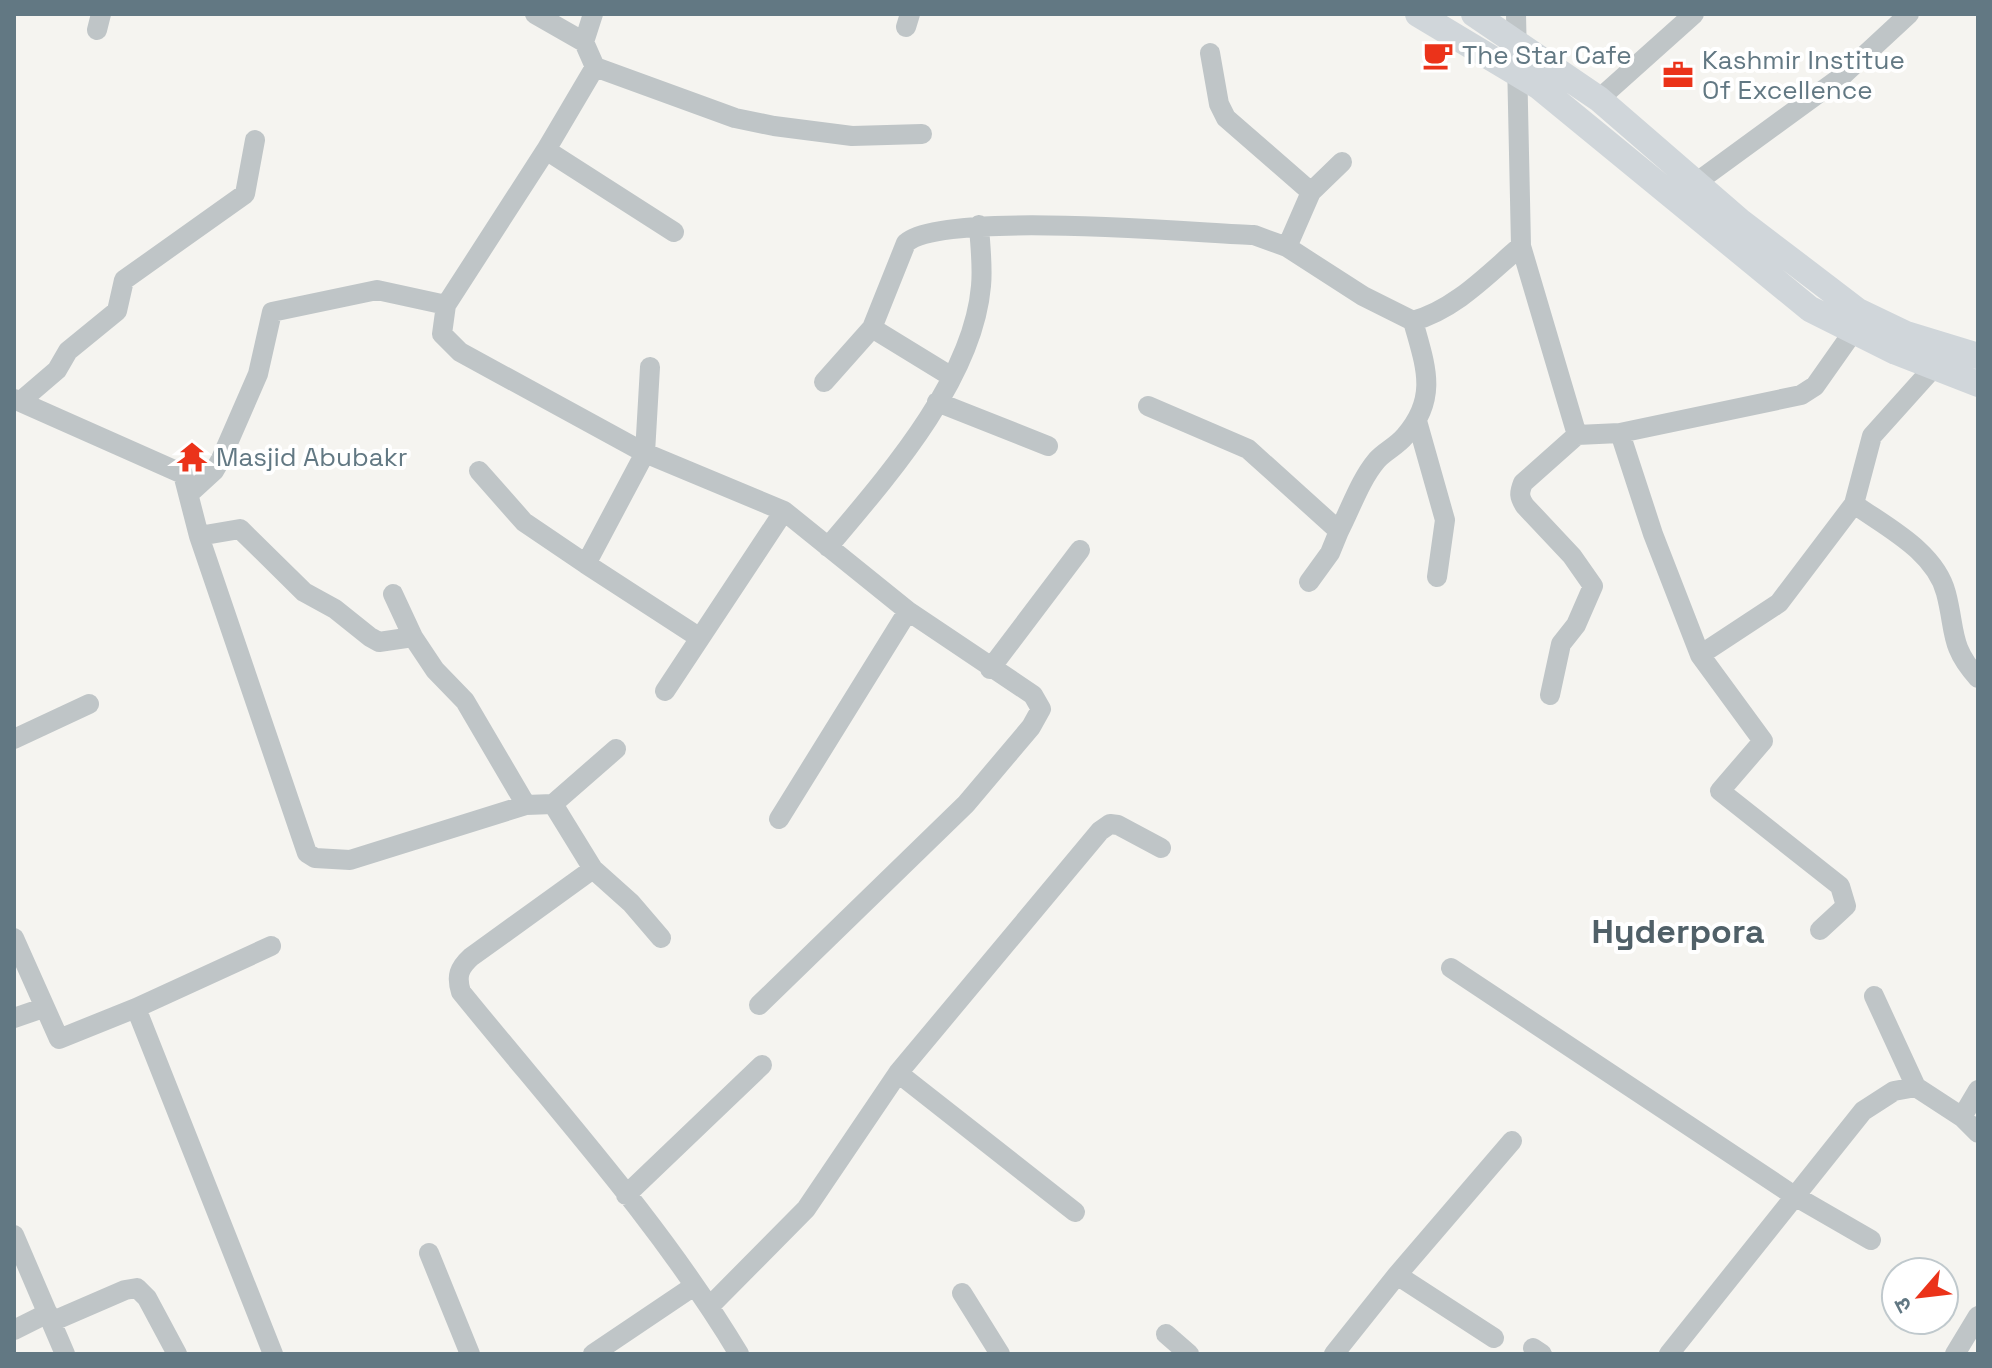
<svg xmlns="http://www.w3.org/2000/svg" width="1992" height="1368" font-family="'Space Grotesk','Noto Sans Devanagari',sans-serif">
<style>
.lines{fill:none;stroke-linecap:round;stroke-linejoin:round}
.minor{stroke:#bfc5c7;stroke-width:20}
.major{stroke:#d0d6da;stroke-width:26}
.labels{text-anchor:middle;stroke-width:8;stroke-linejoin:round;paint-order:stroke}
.poi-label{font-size:26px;fill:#627883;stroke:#fff;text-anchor:start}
.district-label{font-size:34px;font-weight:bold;fill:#506068;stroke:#fff}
</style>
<rect width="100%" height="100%" fill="#f5f4f0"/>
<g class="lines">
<path class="minor" d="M 535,14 L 584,42 L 593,14
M 1516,14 L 1521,246 L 1577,435 L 1620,433 L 1801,395 L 1815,386 L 1853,332
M 906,27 L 910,14
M 97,30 L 101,14
M 584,42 L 595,67 L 735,118 L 774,126 L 852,136 L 922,134
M 1210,53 L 1219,104 L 1226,118 L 1311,192
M 595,67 L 546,150 L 446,305 L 442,334 L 460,352 L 645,453 L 784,511 L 908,611 L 1033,695 L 1041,709 L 1031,727 L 966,804 L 759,1005
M 1599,99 L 1694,14
M 546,150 L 674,232
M 1697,182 L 1841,77 L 1909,14
M 1287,247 L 1311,192 L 1342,162
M 872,328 L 952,377
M 650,367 L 645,453 L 586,564 L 700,638
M 824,382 L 872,328 L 906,243 C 941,210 1195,233 1254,235 L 1287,247 L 1363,296 L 1413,321 C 1456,309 1488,274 1521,246
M 14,399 L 183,474 L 199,536 L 307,853 L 315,858 L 350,860 L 526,805 L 553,804 L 593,869 L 631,903 L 661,938
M 22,400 L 57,370 L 68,351 L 117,311 L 124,280 L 245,194 L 255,140
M 937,402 L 1048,446
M 1148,406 L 1248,449 L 1339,531 C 1351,508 1360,480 1377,460 C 1385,451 1397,446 1405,436 C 1439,397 1425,365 1413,321
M 1417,421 L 1445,520 L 1437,577
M 1620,433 L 1653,534 L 1700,655 L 1763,741 L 1720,791 L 1840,886 L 1846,906 L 1820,930
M 479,471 L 524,522 L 586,564
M 190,493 L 214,471 L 221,459 L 258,374 L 272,312 L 377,290 L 446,305
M 1854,504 C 1886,527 1935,551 1946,593 C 1956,631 1949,646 1978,678
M 199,536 L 240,529 L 304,592 L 335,609 L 370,637 L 379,642 L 413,637
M 828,547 C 887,477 973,380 981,286 C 983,266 980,245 979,225
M 1309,582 L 1330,553 L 1339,531
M 393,594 L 413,637 L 435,670 L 465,701 L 526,805
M 1700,655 L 1779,603 L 1854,504 L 1872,436 L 1934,367
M 990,669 L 1080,550
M 665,691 L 784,511
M 1550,695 L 1561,644 L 1576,625 L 1593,586 L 1572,556 L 1525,506 C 1519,497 1519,493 1523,483 L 1577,435
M 14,739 L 89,704
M 553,804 L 616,749
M 779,819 L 908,611
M 593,869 L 471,957 C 459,968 456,976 461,992 C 556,1109 661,1224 739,1354
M 14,938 L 59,1039 L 136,1008 L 271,946
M 1451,968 L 1793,1195 L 1871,1240
M 1874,996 L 1916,1087
M 136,1008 L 273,1354
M 14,1018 L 43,1008
M 898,1073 L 1075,1212
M 1962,1117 L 1978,1090
M 626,1195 L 762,1065
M 14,1235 L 65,1354
M 429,1253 L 470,1354
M 1397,1275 L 1494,1338
M 962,1293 L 1000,1354
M 710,1306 L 806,1209 L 898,1073 L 1100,831 L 1110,824 L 1118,825 L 1161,848
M 51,1322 L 125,1290 L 137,1288 L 147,1298 L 177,1354
M 14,1330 L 48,1313
M 1166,1334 L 1189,1354
M 1533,1348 L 1542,1354
M 593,1354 L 694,1286
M 1334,1354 L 1397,1275 L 1512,1141
M 1669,1354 L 1863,1111 L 1894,1091 L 1916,1087 L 1962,1117 L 1978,1133
M 1955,1354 L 1978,1316"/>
<path class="major" d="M 1418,14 L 1538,86 L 1810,309 L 1896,352 L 1978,384
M 1474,14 L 1599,99 L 1740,221 L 1858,311 L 1906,334 L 1978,356"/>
</g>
<defs>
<g id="cafe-bare" transform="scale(2.4)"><path d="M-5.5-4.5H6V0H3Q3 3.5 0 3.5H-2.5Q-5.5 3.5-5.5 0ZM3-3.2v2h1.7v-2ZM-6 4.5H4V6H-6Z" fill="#eb331a" stroke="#fff" stroke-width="2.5" paint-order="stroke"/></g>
<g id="office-bare" transform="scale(2.4)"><path d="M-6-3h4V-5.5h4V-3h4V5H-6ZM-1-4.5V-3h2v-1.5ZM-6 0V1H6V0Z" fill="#eb331a" stroke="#fff" stroke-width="2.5" paint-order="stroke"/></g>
<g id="temple-bare" transform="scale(2.4)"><path d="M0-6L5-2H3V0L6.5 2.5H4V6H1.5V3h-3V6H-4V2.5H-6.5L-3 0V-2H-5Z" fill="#eb331a" stroke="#fff" stroke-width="2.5" paint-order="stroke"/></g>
</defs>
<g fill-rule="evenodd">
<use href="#cafe-bare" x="1438" y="55"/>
<use href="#office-bare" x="1678" y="75"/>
<use href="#temple-bare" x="192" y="457"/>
</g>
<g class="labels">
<g class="poi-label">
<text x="1462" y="64">The Star Cafe</text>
<text x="1702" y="69">Kashmir Institue<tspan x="1702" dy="30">Of Excellence</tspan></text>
<text x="216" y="466">Masjid Abubakr</text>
</g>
<g class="district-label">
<text x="1678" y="943">Hyderpora</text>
</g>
</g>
<rect width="1992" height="1368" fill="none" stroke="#627883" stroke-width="32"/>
<g transform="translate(1920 1296) rotate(242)"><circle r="38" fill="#ffffff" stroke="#c0c9cd" stroke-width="2"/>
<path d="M0-6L14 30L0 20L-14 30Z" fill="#eb331a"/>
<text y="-12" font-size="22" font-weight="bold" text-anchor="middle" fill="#627883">उ</text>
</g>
</svg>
